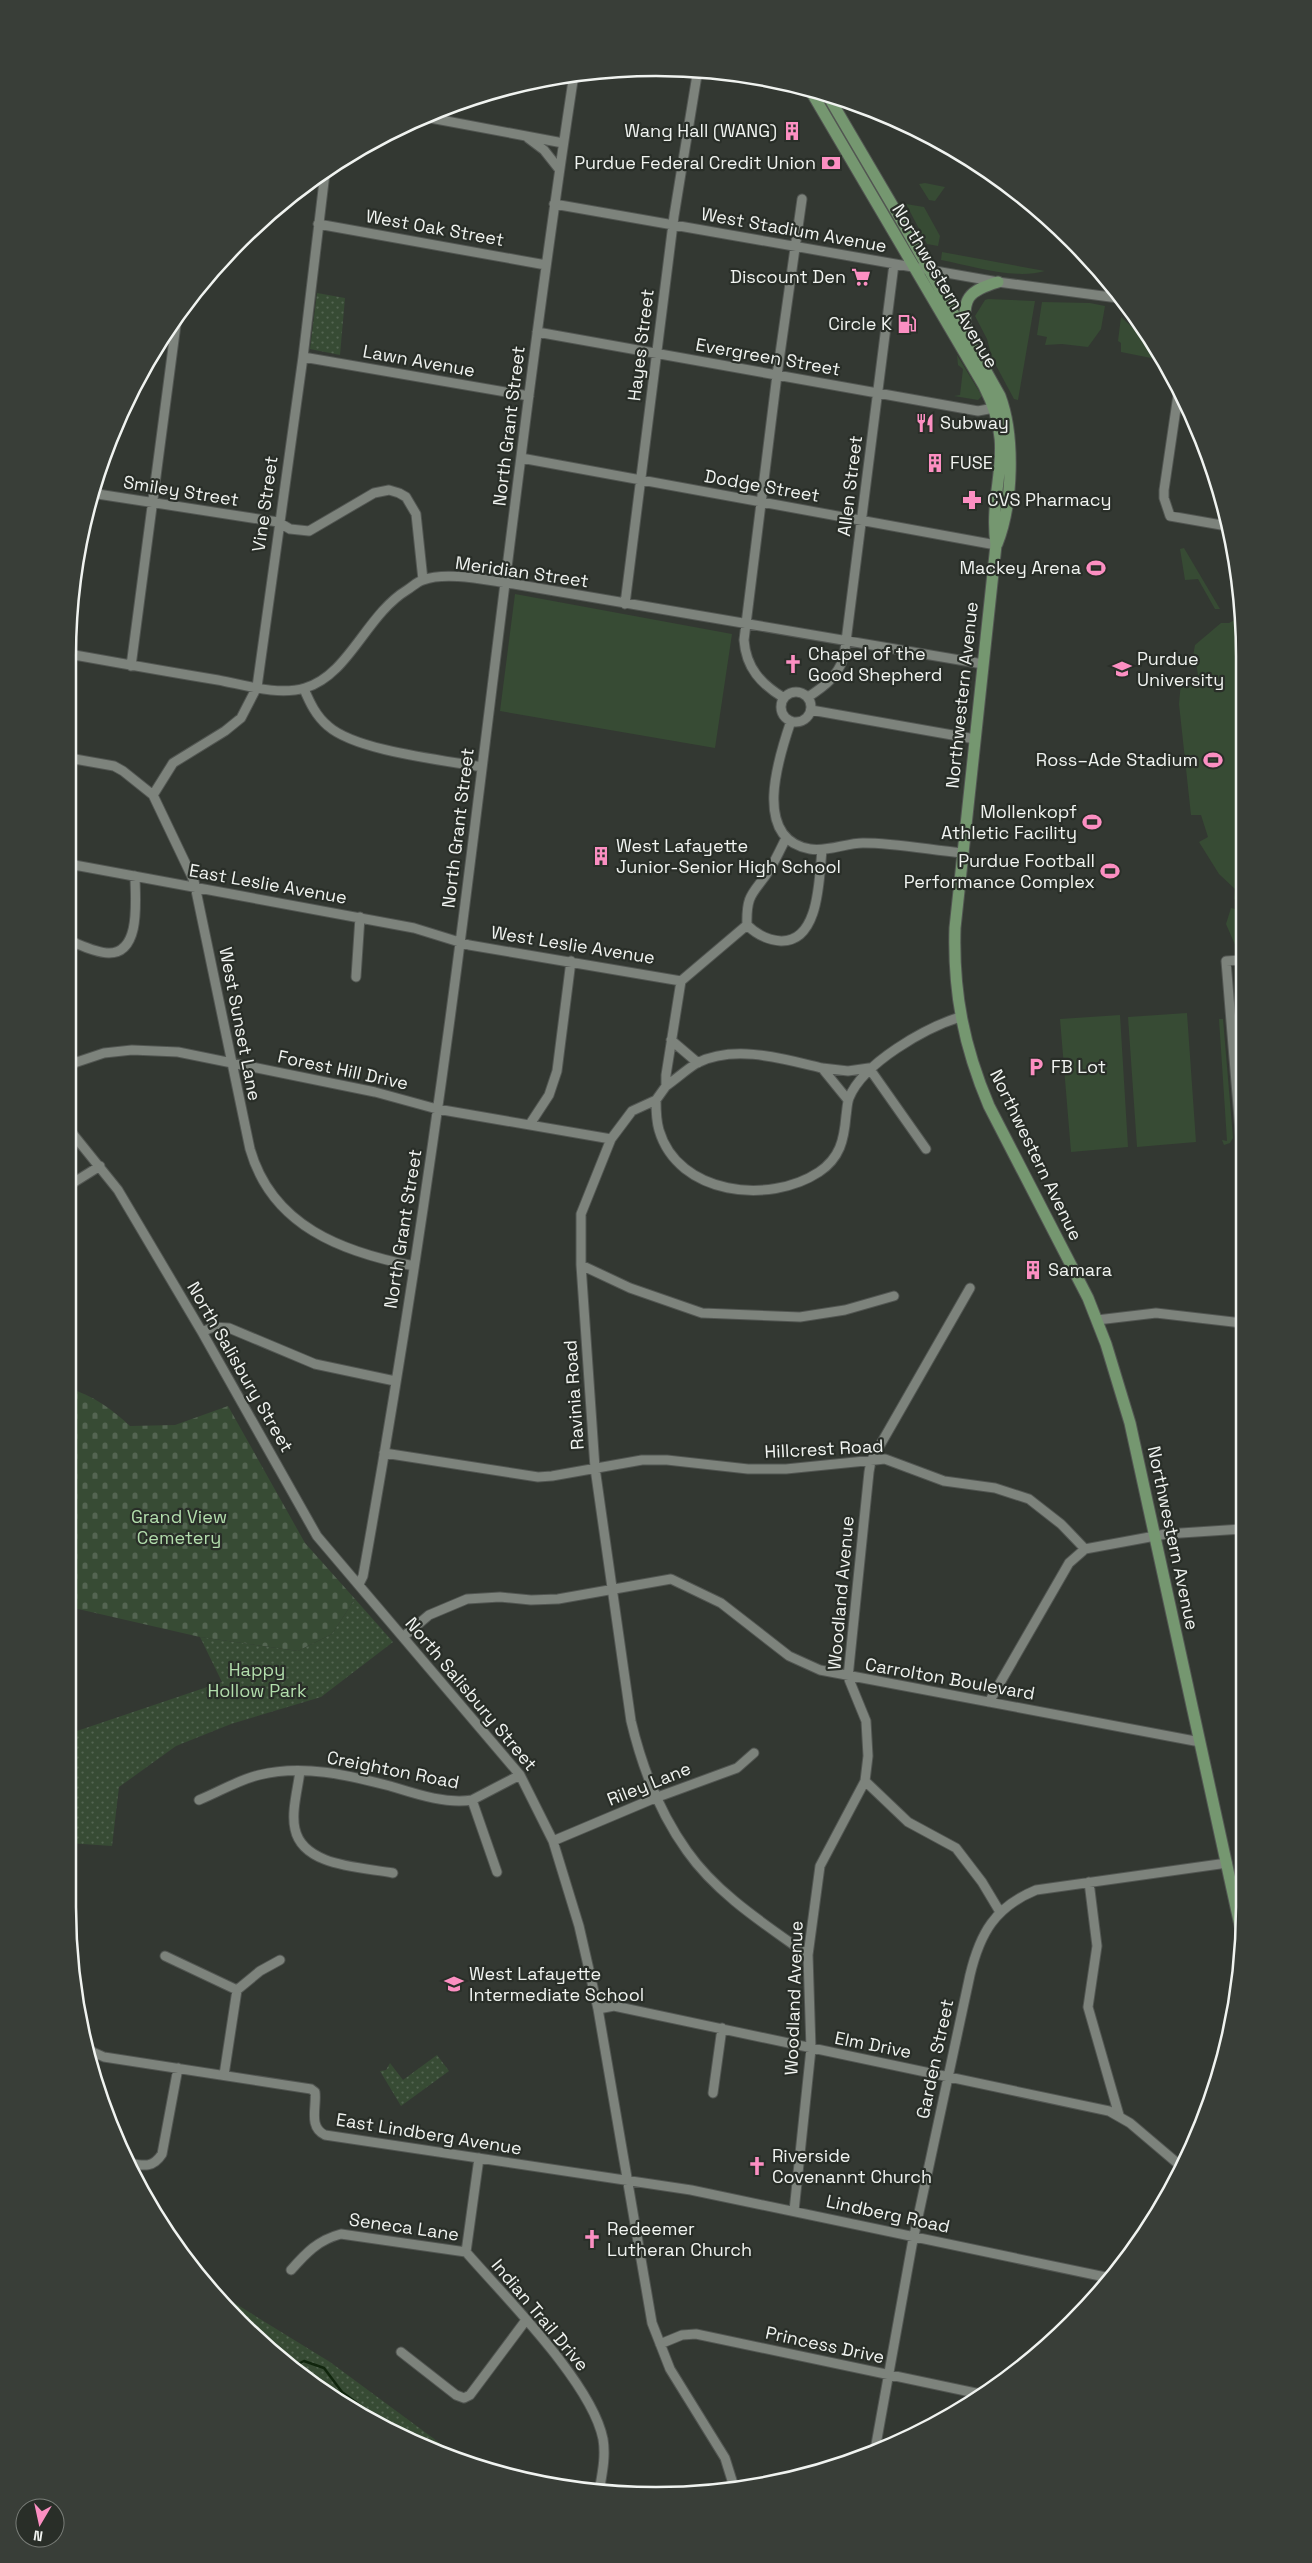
<svg xmlns="http://www.w3.org/2000/svg" width="1312" height="2563" font-family="'Space Grotesk',sans-serif">
<style>
.grass{fill:#374b34}
.cemetery{fill:url(#cemetery-stones)}
.park{fill:url(#park-dots)}
.lines{fill:none;stroke-linecap:round;stroke-linejoin:round}
.stream{stroke:#10250d;stroke-width:2.5}
.minor-casing{stroke:#525652;stroke-width:11}
.major-casing{stroke:#525652;stroke-width:13}
.minor{stroke:#7d837c;stroke-width:9}
.major{stroke:#759770;stroke-width:11}
.labels{text-anchor:middle;stroke-width:4.5;stroke-linejoin:round;paint-order:stroke}
.poi-label{font-size:18px;fill:#f0f3f0;stroke:#292e28;text-anchor:start}
.street-label{font-size:18px;fill:#f0f3f0;stroke:#292e28}
.park-label{font-size:18px;fill:#b2ddac;stroke:#292e28}
.rim{fill:none;stroke:#f0f3f0;stroke-width:2.5}
</style>
<defs>
<pattern id="cemetery-stones" width="16" height="16" patternUnits="userSpaceOnUse" patternTransform="scale(1.25)"><rect width="16" height="16" fill="#374b34"/><path d="M2 7V4a2 2 0 0 1 4 0v3zM10 15v-3a2 2 0 0 1 4 0v3z" fill="#546552"/></pattern>
<pattern id="park-dots" width="8" height="8" patternUnits="userSpaceOnUse" patternTransform="scale(1.25)"><rect width="8" height="8" fill="#374b34"/><path d="M2 2h.1M6 6h.1" fill="none" stroke="#546552" stroke-width="1.8" stroke-linecap="round"/></pattern>
</defs>
<rect width="100%" height="100%" fill="#333832"/>
<path class="grass" d="M 925,183 L 945,187 L 935,201 L 929,200 L 919,184 Z
M 906,204 L 924,207 L 940,236 L 938,246 L 927,244 Z
M 942,252 L 1045,271 C 1014,280 973,266 941,260 Z
M 988,299 L 1035,301 L 1018,400 L 1014,399 L 992,358 L 987,339 L 975,316 L 985,300 Z
M 1042,302 L 1090,303 L 1105,306 L 1101,329 L 1088,347 L 1062,344 L 1045,345 L 1047,337 L 1037,335 Z
M 1121,317 L 1155,348 L 1161,360 L 1121,352 L 1121,343 L 1118,341 Z
M 957,355 L 982,396 L 978,400 L 954,396 L 960,395 L 963,369 L 958,365 Z
M 1184,548 L 1220,609 L 1215,609 L 1198,579 L 1185,580 L 1180,549 Z
M 515,594 L 732,634 L 715,748 L 500,711 Z
M 1240,617 L 1240,903 L 1234,899 L 1235,889 L 1219,874 L 1199,842 L 1208,837 L 1201,815 L 1191,815 L 1179,704 L 1181,682 L 1195,681 L 1195,676 L 1198,675 L 1195,656 L 1193,656 L 1195,645 L 1221,623 L 1229,623 Z
M 1231,908 L 1240,910 L 1241,947 L 1236,947 L 1226,924 Z
M 1187,1013 L 1196,1142 L 1137,1147 L 1128,1017 Z
M 1120,1015 L 1128,1147 L 1071,1152 L 1060,1019 Z
M 1219,1019 L 1223,1019 L 1233,1138 L 1230,1143 L 1224,1145 L 1222,1140 L 1227,1141 Z"/>
<path class="cemetery" d="M 68,1388 C 92,1395 112,1409 130,1426 L 175,1425 L 228,1406 L 305,1543 L 355,1599 L 332,1634 L 298,1651 L 200,1637 L 78,1609 L 68,1609 Z"/>
<path class="park" d="M 317,293 L 345,298 L 340,355 L 310,349 Z
M 355,1599 L 393,1642 L 321,1697 L 231,1724 L 176,1746 L 119,1787 L 112,1846 L 68,1843 L 68,1734 L 222,1682 L 200,1637 L 298,1651 L 332,1634 Z
M 437,2055 L 449,2071 L 401,2106 L 380,2071 L 386,2070 L 390,2063 L 403,2080 Z
M 210,2288 L 330,2362 L 464,2461 L 431,2451 L 361,2417 L 268,2349 Z"/>
<g class="lines">
<path class="stream" d="M 288,2364 L 296,2365 L 304,2361 L 324,2368 L 342,2392 L 365,2409 L 375,2423"/>
<g class="minor-casing">
<path id="minor" d="M 425,117 L 563,143
M 528,138 L 544,150 L 559,169
M 554,204 L 998,282 L 1118,298
M 318,224 L 546,265
M 537,332 L 978,411 L 994,408
M 303,357 L 529,396
M 1178,395 L 1164,490 L 1164,498 L 1170,516 L 1227,526
M 521,458 L 996,545
M 91,493 L 278,522 L 290,529 L 309,531 L 374,493 L 389,490 L 399,493 L 406,497 L 416,514 L 423,580
M 625,604 L 674,216 L 698,69
M 69,654 C 119,663 169,672 218,680 C 245,685 278,696 305,688 C 349,675 366,615 407,590 C 412,587 418,581 423,580 C 448,571 489,581 514,584 L 983,664
M 131,666 L 177,317
M 304,689 C 310,703 316,716 328,726 C 356,751 443,760 482,767
M781 707a15 15 0 1 1 30 0a15 15 0 1 1-30 0Z
M 808,697 C 825,686 837,677 844,657 L 894,264
M 784,698 C 761,684 746,668 744,640 L 777,375 L 802,199
M 811,710 L 975,739
M 791,721 C 778,759 752,839 810,849 C 828,852 846,843 863,843 C 896,843 930,850 962,853
M 69,758 L 114,766 L 123,771 L 153,795 L 194,881 L 250,1149 C 272,1226 342,1252 414,1266
M 153,795 L 173,763 L 225,731 L 241,718 L 257,687 L 303,357 L 325,173
M 786,838 C 781,848 776,859 770,869 C 754,894 746,892 747,925 L 681,981 L 666,1075 L 666,1086 L 656,1100 L 632,1111 L 611,1139 L 581,1214 L 581,1265 L 595,1468 L 631,1721 C 642,1767 659,1812 687,1851 C 717,1894 766,1925 808,1955
M 69,864 L 414,928 L 469,945 L 681,981
M 747,925 C 757,935 767,940 781,941 C 820,942 819,877 822,850
M 68,940 C 81,945 96,953 109,953 C 142,953 135,897 135,876
M 1241,960 L 1226,961 L 1241,1143
M 356,977 L 360,917
M 671,1040 L 698,1063
M 68,1065 L 104,1053 L 132,1050 L 178,1052 L 375,1092 L 437,1109 L 611,1139
M 822,1068 L 848,1071 L 869,1068 L 926,1149
M 666,1086 C 676,1079 687,1069 697,1063 C 735,1044 784,1059 822,1068 L 848,1100
M 656,1100 C 656,1110 656,1120 659,1130 C 678,1195 769,1205 819,1172 C 840,1158 844,1140 846,1116 C 847,1110 847,1103 849,1098 C 863,1063 925,1028 960,1017
M 530,1124 L 549,1095 L 557,1071 L 571,961
M 68,1128 L 118,1190 L 202,1332 L 317,1536 L 520,1775 L 553,1841 L 579,1926 L 598,2009 L 652,2323 L 670,2369 L 725,2458 L 735,2490
M 68,1186 L 100,1166
M 581,1265 L 630,1288 L 702,1313 L 800,1317 L 845,1310 L 894,1296
M 1097,1320 L 1156,1313 L 1242,1323
M 202,1332 L 213,1327 L 229,1328 L 315,1364 L 395,1381
M 384,1453 L 538,1477 L 552,1476 L 642,1460 L 667,1460 L 748,1469 L 786,1469 L 885,1459 L 944,1481 L 995,1488 L 1029,1499 L 1061,1524 L 1085,1549 L 1166,1534 L 1242,1529
M 359,1584 L 363,1576 C 402,1358 435,1139 463,920 C 499,638 531,355 574,74
M 403,1637 L 429,1615 L 467,1599 L 500,1597 L 531,1600 L 558,1599 L 671,1579 L 721,1603 L 789,1656 L 820,1670 L 1200,1742
M 989,1702 L 1069,1563 L 1085,1549
M 300,1771 C 298,1788 291,1812 295,1829 C 303,1867 362,1867 393,1873
M 865,1781 L 908,1822 L 956,1848 L 982,1882 L 1000,1912
M 199,1800 C 219,1792 238,1780 259,1775 C 303,1764 347,1775 390,1786 C 416,1794 445,1804 472,1800 L 520,1775
M 472,1800 L 497,1872
M 553,1841 L 655,1798 L 737,1768 L 754,1753
M 1089,1882 L 1097,1946 L 1088,2007 L 1119,2115
M 165,1956 L 237,1990
M 598,2009 L 614,2006 L 1109,2111 L 1130,2123 L 1183,2168
M 86,2049 L 104,2057 L 311,2089 L 315,2092 C 317,2107 308,2127 325,2135 L 691,2190 L 1110,2278
M 224,2075 L 237,1990 L 260,1971 L 280,1960
M 713,2093 L 722,2028
M 479,2158 L 466,2252 C 505,2297 592,2383 603,2439 C 606,2457 602,2474 599,2492
M 129,2163 C 144,2166 153,2168 162,2154 L 178,2068
M 794,2211 L 811,2049 L 808,1955 L 820,1866 L 865,1781 L 868,1756 L 866,1721 L 848,1677 L 869,1472 L 871,1461 L 970,1288
M 291,2270 C 306,2253 318,2240 341,2234 L 466,2252
M 660,2344 L 682,2335 L 696,2334 L 985,2395
M 401,2352 L 456,2395 L 464,2398 L 470,2395 L 526,2320
M 875,2450 L 912,2245 L 970,1975 C 980,1933 995,1907 1036,1890 L 1227,1863"/>
</g>
<g class="major-casing">
<path id="major" d="M 809,88 L 984,386 C 1018,452 988,483 996,545 L 955,928 C 953,993 964,1047 989,1106 L 1088,1298 L 1106,1344 L 1130,1423 L 1243,1939
M 827,94 L 901,220 L 1000,396 C 1015,436 1013,504 997,544
M 966,330 C 962,298 968,291 998,282"/>
</g>
<use href="#minor" class="minor"/>
<use href="#major" class="major"/>
</g>
<defs>
<g id="building-bare" transform="scale(1.5)"><path d="M-4-6H4V6H1V3H-1V6H-4ZM-2.5-4.3h1.7v1.8h-1.7ZM.8-4.3h1.7v1.8H.8ZM-2.5-1h1.7V.8h-1.7ZM.8-1h1.7V.8H.8Z" fill="#fc8fc2" stroke="#292e28" stroke-width="2.5" paint-order="stroke"/></g>
<g id="bank-bare" transform="scale(1.5)"><path d="M-6-4H6V4H-6ZM0-2.3a2.3 2.3 0 1 0 0 4.6a2.3 2.3 0 1 0 0-4.6Z" fill="#fc8fc2" stroke="#292e28" stroke-width="2.5" paint-order="stroke"/></g>
<g id="supermarket-bare" transform="scale(1.5)"><path d="M-6-5.5h2.5l.6 2H6L4.5 2H-2.5L-4.4-4H-6ZM-1.5 3.2a1.3 1.3 0 1 0 .1 0ZM3 3.2a1.3 1.3 0 1 0 .1 0Z" fill="#fc8fc2" stroke="#292e28" stroke-width="2.5" paint-order="stroke"/></g>
<g id="fuel-bare" transform="scale(1.5)"><path d="M-5.5-6h7V0h2V4h1.3V-2.5L3-4.5l.8-.8L6-3V5H2.5V1h-1V6h-7ZM-4.2-4.7v3.2H.2V-4.7Z" fill="#fc8fc2" stroke="#292e28" stroke-width="2.5" paint-order="stroke"/></g>
<g id="restaurant-bare" transform="scale(1.5)"><path d="M-5-6h1v4h1v-4h1v4h1v-4h1v5L-1.5 .5V6h-2V.5L-5-1ZM5-6V6H3V1.5H1.5Q1.5-4 5-6Z" fill="#fc8fc2" stroke="#292e28" stroke-width="2.5" paint-order="stroke"/></g>
<g id="pharmacy-bare" transform="scale(1.5)"><path d="M-2-6h4v4h4v4h-4v4h-4v-4h-4v-4h4Z" fill="#fc8fc2" stroke="#292e28" stroke-width="2.5" paint-order="stroke"/></g>
<g id="stadium-bare" transform="scale(1.5)"><path d="M0-5a6.5 5 0 1 0 0 10a6.5 5 0 1 0 0-10ZM-3.5-1.8h7v3.6h-7Z" fill="#fc8fc2" stroke="#292e28" stroke-width="2.5" paint-order="stroke"/></g>
<g id="church-bare" transform="scale(1.5)"><path d="M-1.2-6h2.4v3.5h3.3v2.4h-3.3V6h-2.4V-.1h-3.3v-2.4h3.3Z" fill="#fc8fc2" stroke="#292e28" stroke-width="2.5" paint-order="stroke"/></g>
<g id="university-bare" transform="scale(1.5)"><path d="M0-5L7-2L0 1L-7-2ZM-4 1L0 2.5L4 1V4Q0 6-4 4Z" fill="#fc8fc2" stroke="#292e28" stroke-width="2.5" paint-order="stroke"/></g>
<g id="parking-bare" transform="scale(1.5)"><path d="M-3.5-5.5H1a3.5 3.5 0 0 1 0 7H-1V5.5H-3.5ZM-1-3.4V-.6H.8a1.4 1.4 0 0 0 0-2.8Z" fill="#fc8fc2" stroke="#292e28" stroke-width="2.5" paint-order="stroke"/></g>
<g id="school-bare" transform="scale(1.5)"><path d="M0-5L7-2L0 1L-7-2ZM-4 1L0 2.5L4 1V4Q0 6-4 4Z" fill="#fc8fc2" stroke="#292e28" stroke-width="2.5" paint-order="stroke"/></g>
</defs>
<g fill-rule="evenodd">
<use href="#building-bare" x="792" y="131"/>
<use href="#bank-bare" x="831" y="163"/>
<use href="#supermarket-bare" x="861" y="277"/>
<use href="#fuel-bare" x="907" y="324"/>
<use href="#restaurant-bare" x="925" y="423"/>
<use href="#building-bare" x="935" y="463"/>
<use href="#pharmacy-bare" x="972" y="500"/>
<use href="#stadium-bare" x="1096" y="568"/>
<use href="#church-bare" x="793" y="664"/>
<use href="#university-bare" x="1122" y="669"/>
<use href="#stadium-bare" x="1213" y="760"/>
<use href="#stadium-bare" x="1092" y="822"/>
<use href="#building-bare" x="601" y="856"/>
<use href="#stadium-bare" x="1110" y="871"/>
<use href="#parking-bare" x="1036" y="1067"/>
<use href="#building-bare" x="1033" y="1270"/>
<use href="#school-bare" x="454" y="1984"/>
<use href="#church-bare" x="757" y="2166"/>
<use href="#church-bare" x="592" y="2239"/>
</g>
<g class="labels">
<g class="poi-label">
<text x="777" y="137" text-anchor="end">Wang Hall (WANG)</text>
<text x="816" y="169" text-anchor="end">Purdue Federal Credit Union</text>
<text x="846" y="283" text-anchor="end">Discount Den</text>
<text x="892" y="330" text-anchor="end">Circle K</text>
<text x="940" y="429">Subway</text>
<text x="950" y="469">FUSE</text>
<text x="987" y="506">CVS Pharmacy</text>
<text x="1081" y="574" text-anchor="end">Mackey Arena</text>
<text x="808" y="660">Chapel of the<tspan x="808" dy="21">Good Shepherd</tspan></text>
<text x="1137" y="665">Purdue<tspan x="1137" dy="21">University</tspan></text>
<text x="1198" y="766" text-anchor="end">Ross–Ade Stadium</text>
<text x="1077" y="818" text-anchor="end">Mollenkopf<tspan x="1077" dy="21">Athletic Facility</tspan></text>
<text x="616" y="852">West Lafayette<tspan x="616" dy="21">Junior-Senior High School</tspan></text>
<text x="1095" y="867" text-anchor="end">Purdue Football<tspan x="1095" dy="21">Performance Complex</tspan></text>
<text x="1051" y="1073">FB Lot</text>
<text x="1048" y="1276">Samara</text>
<text x="469" y="1980">West Lafayette<tspan x="469" dy="21">Intermediate School</tspan></text>
<text x="772" y="2162">Riverside<tspan x="772" dy="21">Covenannt Church</tspan></text>
<text x="607" y="2235">Redeemer<tspan x="607" dy="21">Lutheran Church</tspan></text>
</g>
<g class="street-label">
<text transform="translate(435 228) rotate(10)" y="6">West Oak Street</text>
<text transform="translate(794 230) rotate(10)" y="6">West Stadium Avenue</text>
<text transform="translate(945 286) rotate(59)" y="6">Northwestern Avenue</text>
<text transform="translate(641 345) rotate(-83)" y="6">Hayes Street</text>
<text transform="translate(768 357) rotate(10)" y="6">Evergreen Street</text>
<text transform="translate(419 361) rotate(10)" y="6">Lawn Avenue</text>
<text transform="translate(509 426) rotate(-83)" y="6">North Grant Street</text>
<text transform="translate(762 486) rotate(10)" y="6">Dodge Street</text>
<text transform="translate(850 486) rotate(-83)" y="6">Allen Street</text>
<text transform="translate(181 491) rotate(9)" y="6">Smiley Street</text>
<text transform="translate(265 504) rotate(-82)" y="6">Vine Street</text>
<text transform="translate(522 572) rotate(8)" y="6">Meridian Street</text>
<text transform="translate(962 695) rotate(-84)" y="6">Northwestern Avenue</text>
<text transform="translate(458 828) rotate(-83)" y="6">North Grant Street</text>
<text transform="translate(268 884) rotate(10)" y="6">East Leslie Avenue</text>
<text transform="translate(573 945) rotate(9)" y="6">West Leslie Avenue</text>
<text transform="translate(240 1024) rotate(79)" y="6">West Sunset Lane</text>
<text transform="translate(343 1070) rotate(12)" y="6">Forest Hill Drive</text>
<text transform="translate(1036 1155) rotate(64)" y="6">Northwestern Avenue</text>
<text transform="translate(403 1229) rotate(-81)" y="6">North Grant Street</text>
<text transform="translate(240 1367) rotate(60)" y="6">North Salisbury Street</text>
<text transform="translate(574 1395) rotate(-94)" y="6">Ravinia Road</text>
<text transform="translate(824 1449) rotate(-3)" y="6">Hillcrest Road</text>
<text transform="translate(1173 1538) rotate(78)" y="6">Northwestern Avenue</text>
<text transform="translate(841 1593) rotate(-85)" y="6">Woodland Avenue</text>
<text transform="translate(950 1679) rotate(10)" y="6">Carrolton Boulevard</text>
<text transform="translate(471 1694) rotate(50)" y="6">North Salisbury Street</text>
<text transform="translate(393 1770) rotate(11)" y="6">Creighton Road</text>
<text transform="translate(649 1784) rotate(-22)" y="6">Riley Lane</text>
<text transform="translate(794 1998) rotate(-88)" y="6">Woodland Avenue</text>
<text transform="translate(873 2045) rotate(11)" y="6">Elm Drive</text>
<text transform="translate(935 2059) rotate(-78)" y="6">Garden Street</text>
<text transform="translate(429 2134) rotate(9)" y="6">East Lindberg Avenue</text>
<text transform="translate(888 2214) rotate(12)" y="6">Lindberg Road</text>
<text transform="translate(404 2227) rotate(8)" y="6">Seneca Lane</text>
<text transform="translate(540 2315) rotate(50)" y="6">Indian Trail Drive</text>
<text transform="translate(825 2345) rotate(12)" y="6">Princess Drive</text>
</g>
<g class="park-label">
<text x="179" y="1523">Grand View<tspan x="179" dy="21">Cemetery</tspan></text>
<text x="257" y="1676">Happy<tspan x="257" dy="21">Hollow Park</tspan></text>
</g>
</g>
<path d="M0 0H1312V2563H0ZM656 76H656A580 580 0 0 1 1236 656V1907A580 580 0 0 1 656 2487H656A580 580 0 0 1 76 1907V656A580 580 0 0 1 656 76Z" fill="#393e38" fill-rule="evenodd"/>
<path class="rim" d="M656 76H656A580 580 0 0 1 1236 656V1907A580 580 0 0 1 656 2487H656A580 580 0 0 1 76 1907V656A580 580 0 0 1 656 76Z"/>
<g transform="translate(40 2523) rotate(189)"><circle r="24" fill="#292e28" stroke="#797d78"/>
<path d="M0-4L9 19L0 12L-9 19Z" fill="#fc8fc2"/>
<text y="-8" font-size="14" font-weight="bold" text-anchor="middle" fill="#f0f3f0">N</text>
</g>
</svg>
